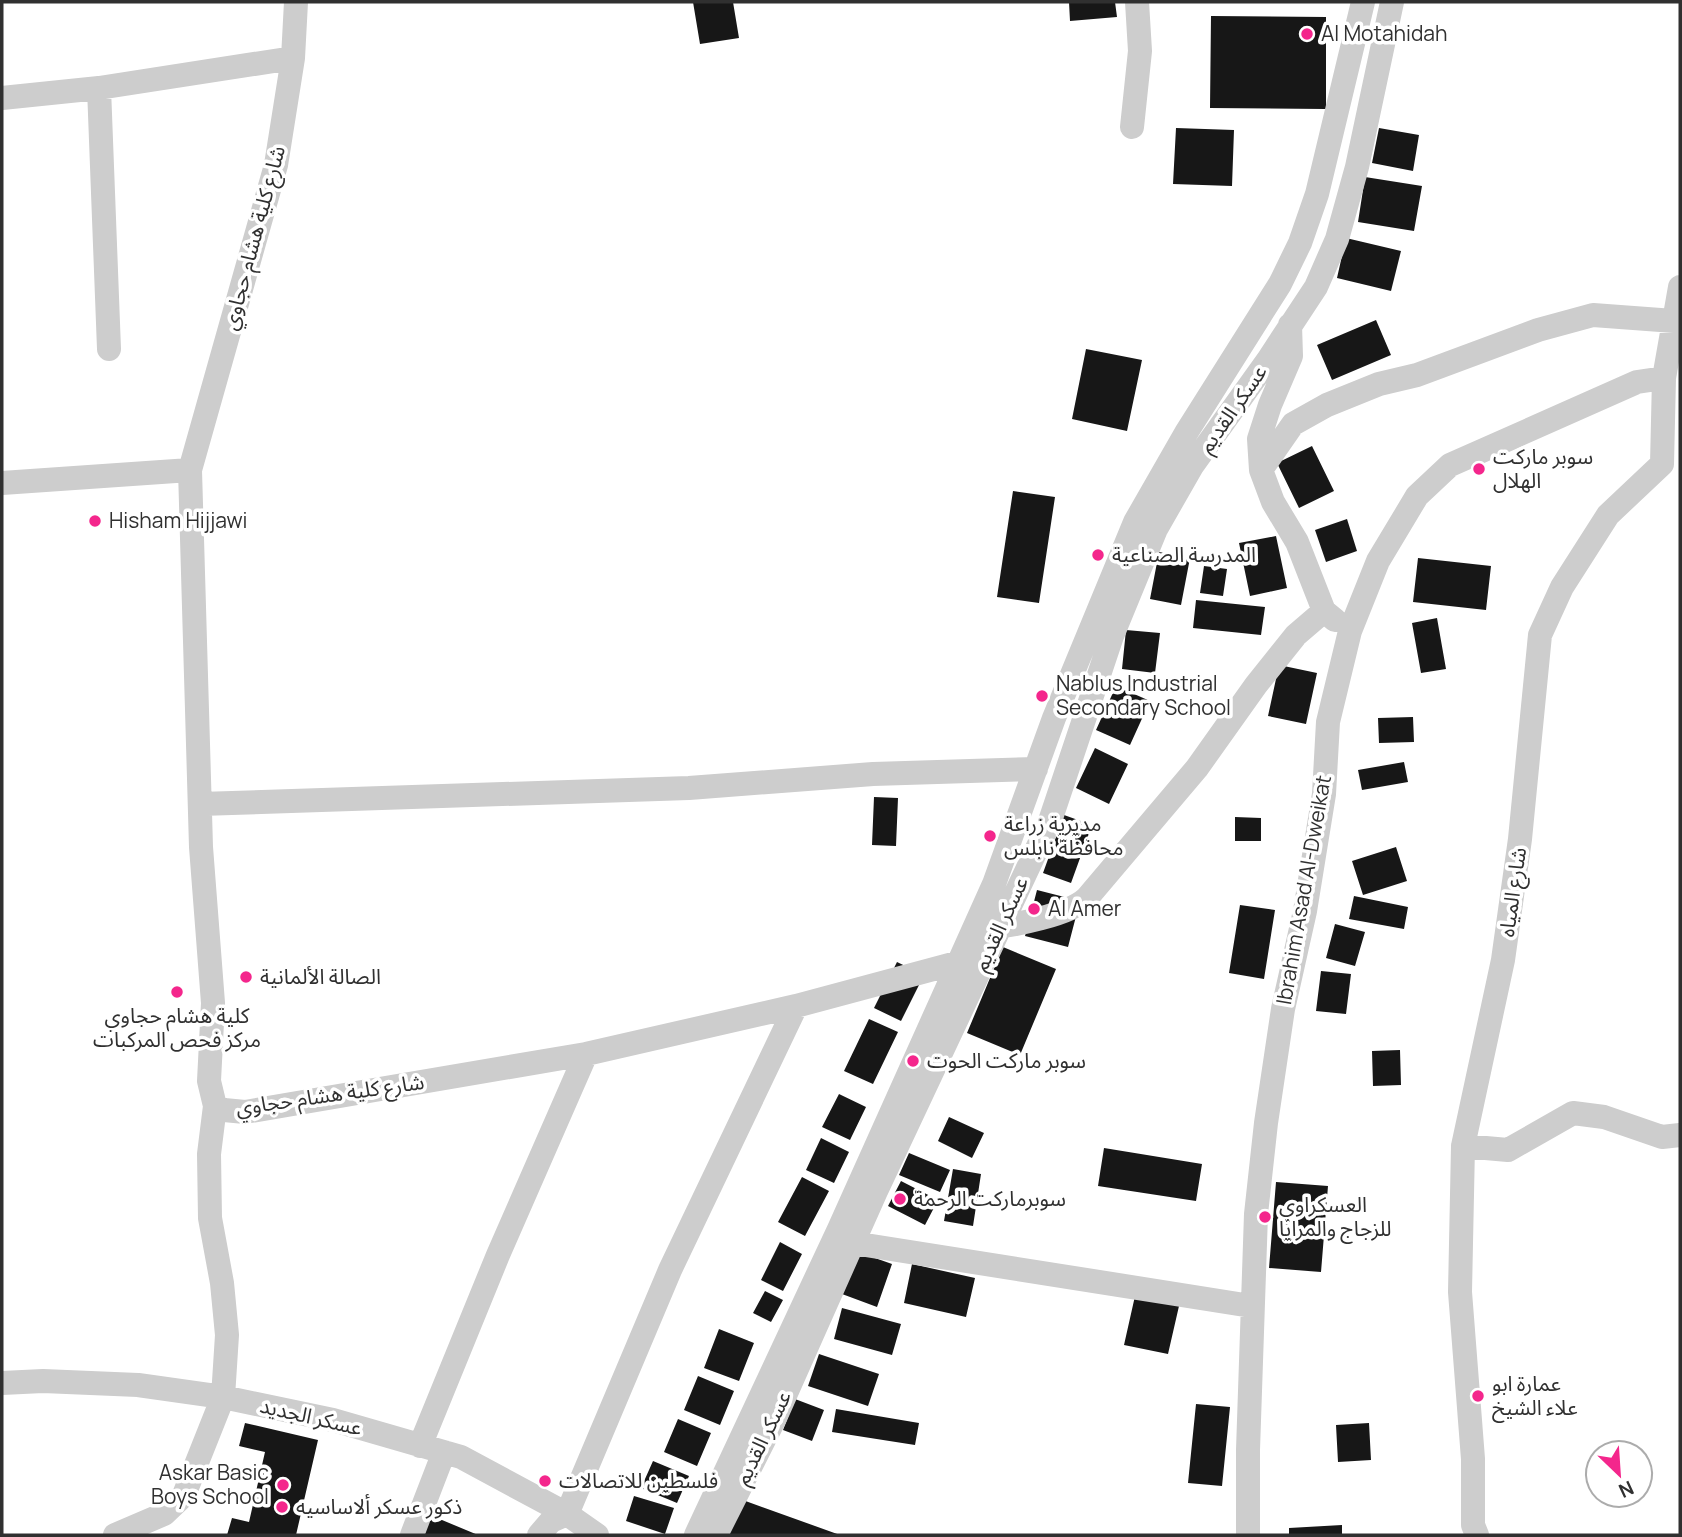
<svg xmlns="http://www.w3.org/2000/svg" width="1682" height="1537" font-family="Manrope,'Noto Sans Arabic',sans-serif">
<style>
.building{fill:#171717}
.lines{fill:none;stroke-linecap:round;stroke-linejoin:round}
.minor{stroke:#cdcdcd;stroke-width:24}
.poi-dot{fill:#f4268c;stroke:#fff;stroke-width:2.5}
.labels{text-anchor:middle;stroke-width:7;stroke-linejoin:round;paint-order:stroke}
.poi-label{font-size:21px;fill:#303030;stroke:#fff;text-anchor:start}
.street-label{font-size:21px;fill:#303030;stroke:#fff}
</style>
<rect width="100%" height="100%" fill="#fff"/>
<path class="building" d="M 693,2 L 733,2 L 739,38 L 700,44 Z
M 1069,2 L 1115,2 L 1117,17 L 1070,21 Z
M 1211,16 L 1326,17 L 1326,109 L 1210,108 Z
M 1176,128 L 1234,130 L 1232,186 L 1173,184 Z
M 1379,128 L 1419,135 L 1413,171 L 1372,163 Z
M 1365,177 L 1422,186 L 1414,231 L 1358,222 Z
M 1346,238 L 1401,251 L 1391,291 L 1337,278 Z
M 1376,320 L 1391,355 L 1332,380 L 1317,345 Z
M 1086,349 L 1142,360 L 1127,431 L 1072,419 Z
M 1312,446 L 1334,491 L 1299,508 L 1277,463 Z
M 1013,491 L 1055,497 L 1039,603 L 997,597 Z
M 1347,519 L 1357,551 L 1326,562 L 1315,530 Z
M 1276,536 L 1287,588 L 1250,596 L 1239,543 Z
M 1159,552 L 1190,558 L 1181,605 L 1150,599 Z
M 1418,558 L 1491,566 L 1486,610 L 1413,602 Z
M 1204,566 L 1227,569 L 1223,596 L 1200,593 Z
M 1196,600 L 1265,607 L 1261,635 L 1193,628 Z
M 1437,618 L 1446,669 L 1421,673 L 1412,623 Z
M 1126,630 L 1160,633 L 1155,673 L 1122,669 Z
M 1279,665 L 1317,673 L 1306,724 L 1268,716 Z
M 1116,686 L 1150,701 L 1130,745 L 1096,730 Z
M 1413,717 L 1414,742 L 1379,743 L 1378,718 Z
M 1095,748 L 1128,764 L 1109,804 L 1076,788 Z
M 1404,762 L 1408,782 L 1362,790 L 1358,770 Z
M 874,797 L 898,798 L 896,846 L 872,845 Z
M 1064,815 L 1092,825 L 1071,883 L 1043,873 Z
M 1235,817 L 1261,818 L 1261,841 L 1235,841 Z
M 1396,847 L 1407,881 L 1363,895 L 1352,861 Z
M 1037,890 L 1080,901 L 1068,947 L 1025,936 Z
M 1354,896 L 1408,907 L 1404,929 L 1349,919 Z
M 1240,905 L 1275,910 L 1264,979 L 1229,973 Z
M 1335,924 L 1365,932 L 1355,966 L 1326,958 Z
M 1003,947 L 1056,969 L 1020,1055 L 967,1033 Z
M 897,962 L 924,975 L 901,1021 L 874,1008 Z
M 1321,971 L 1351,974 L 1346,1014 L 1316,1011 Z
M 869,1019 L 898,1032 L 873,1084 L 844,1071 Z
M 1400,1050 L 1401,1085 L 1373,1086 L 1372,1051 Z
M 839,1094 L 866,1107 L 850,1140 L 822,1127 Z
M 949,1117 L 984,1133 L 972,1158 L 938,1141 Z
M 821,1138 L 849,1152 L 834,1183 L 806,1170 Z
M 1104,1148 L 1202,1164 L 1196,1201 L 1098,1186 Z
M 909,1153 L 950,1170 L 940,1192 L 899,1175 Z
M 953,1169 L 981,1174 L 973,1226 L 944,1221 Z
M 802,1177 L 829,1191 L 805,1236 L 778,1222 Z
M 901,1181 L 938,1200 L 925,1225 L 888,1206 Z
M 1276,1182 L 1328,1186 L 1321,1272 L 1269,1268 Z
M 780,1242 L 802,1254 L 783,1291 L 761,1280 Z
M 858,1252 L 892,1264 L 877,1307 L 842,1294 Z
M 912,1264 L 975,1278 L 966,1317 L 904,1303 Z
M 765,1291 L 783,1300 L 771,1322 L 753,1313 Z
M 1135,1296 L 1179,1306 L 1168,1354 L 1124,1345 Z
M 842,1308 L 901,1324 L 892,1355 L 834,1339 Z
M 719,1329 L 754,1343 L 739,1381 L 704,1368 Z
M 819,1354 L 879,1374 L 868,1406 L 808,1386 Z
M 698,1376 L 734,1391 L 720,1425 L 684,1410 Z
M 795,1399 L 824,1410 L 812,1441 L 783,1430 Z
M 1196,1404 L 1230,1407 L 1222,1486 L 1188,1483 Z
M 836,1409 L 919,1423 L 915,1445 L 832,1432 Z
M 678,1419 L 711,1433 L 697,1466 L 664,1452 Z
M 245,1423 L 318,1440 L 296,1535 L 227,1535 L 232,1518 L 249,1522 L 265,1452 L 239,1446 Z
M 1369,1423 L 1371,1460 L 1338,1462 L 1336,1425 Z
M 653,1461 L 689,1476 L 677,1503 L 641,1488 Z
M 634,1496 L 674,1508 L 665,1534 L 626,1521 Z
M 740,1499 L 840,1535 L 734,1535 L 727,1533 Z
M 430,1515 L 478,1535 L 421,1535 Z
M 1342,1525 L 1342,1535 L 1289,1535 L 1289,1528 Z"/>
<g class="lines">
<path class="minor" d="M 296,2 L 293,58 L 276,165 L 190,470 L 201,847 L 213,1003 L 209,1081 L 215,1106 L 224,1110 L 245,1112 L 586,1054 L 796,1006 L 986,955
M 99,88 L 109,349
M 2,98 L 99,88 L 293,58
M 1132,127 L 1140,51 L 1137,2
M 1290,325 L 1291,356 L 1270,405 L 1259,439 L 1261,470 L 1273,502 L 1297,542 L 1324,611 L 1335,620
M 1261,470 L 1293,424 L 1327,405 L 1379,384 L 1417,375 L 1538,330 L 1593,315 L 1674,321
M 2,483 L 190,470
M 200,804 L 689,788 L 873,774 L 1036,769
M 990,928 C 1015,925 1069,915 1087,898 L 1197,768 L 1256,685 L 1296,635 L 1324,611
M 1463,1146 L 1508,1150 L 1573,1113 L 1604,1117 L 1662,1137 L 1680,1135
M 842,1232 L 853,1243 L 1251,1306
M 2,1383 L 43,1381 L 138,1385 L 223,1397 L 333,1420 L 461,1457 L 567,1514 L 597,1535
M 420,1446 L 498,1255 L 586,1054
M 115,1535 L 164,1514 L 184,1495 L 223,1397 L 227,1335 L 222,1283 L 210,1218 L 209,1154 L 215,1106
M 412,1535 L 444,1452
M 539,1535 L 551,1521 L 567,1514 L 670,1270 L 796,1006
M 696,1535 L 839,1229 L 994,884 L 1054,718 L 1135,522 L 1186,433 L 1280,284 L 1300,243 L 1317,194 L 1363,2
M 716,1535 L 775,1418 L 876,1191 L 1050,821 L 1112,636 L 1156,529 L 1192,466 L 1268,360 L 1316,287 L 1337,239 L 1357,167 L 1392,2
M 1248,1535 L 1248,1450 L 1256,1214 L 1266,1123 L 1283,1009 L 1305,911 L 1324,794 L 1328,722 L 1350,631 L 1378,561 L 1417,496 L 1450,465 L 1637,382 L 1664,378
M 1477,1535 L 1473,1525 L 1473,1459 L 1460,1292 L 1463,1146 L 1503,960 L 1520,839 L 1540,635 L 1562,587 L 1608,515 L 1662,464 L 1664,378 L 1680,287"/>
</g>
<g class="poi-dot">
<circle cx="1307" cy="34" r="7"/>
<circle cx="1479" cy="469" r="7"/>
<circle cx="95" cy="521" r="7"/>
<circle cx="1098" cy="555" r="7"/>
<circle cx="1042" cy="696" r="7"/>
<circle cx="990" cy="836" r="7"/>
<circle cx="1034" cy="909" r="7"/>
<circle cx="246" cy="977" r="7"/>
<circle cx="177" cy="992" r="7"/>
<circle cx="913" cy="1061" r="7"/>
<circle cx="900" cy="1199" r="7"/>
<circle cx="1265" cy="1217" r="7"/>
<circle cx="1478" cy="1396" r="7"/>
<circle cx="545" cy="1481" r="7"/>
<circle cx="283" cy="1485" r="7"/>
<circle cx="282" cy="1507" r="7"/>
</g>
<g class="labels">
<g class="poi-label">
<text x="1321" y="41">Al Motahidah</text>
<text x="1493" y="464">سوبر ماركت<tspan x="1493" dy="24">الهلال</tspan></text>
<text x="109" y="528">Hisham Hijjawi</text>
<text x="1112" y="562">المدرسة الصناعية</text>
<text x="1056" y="691">Nablus Industrial<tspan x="1056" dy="24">Secondary School</tspan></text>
<text x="1004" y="831">مديرية زراعة<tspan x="1004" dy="24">محافظة نابلس</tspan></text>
<text x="1048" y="916">Al Amer</text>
<text x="260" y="984">الصالة الألمانية</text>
<text x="177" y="1023" text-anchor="middle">كلية هشام حجاوي<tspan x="177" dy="24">مركز فحص المركبات</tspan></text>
<text x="927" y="1068">سوبر ماركت الحوت</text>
<text x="914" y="1206">سوبرماركت الرحمة</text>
<text x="1279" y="1212">العسكراوي<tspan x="1279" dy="24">للزجاج والمرايا</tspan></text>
<text x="1492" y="1391">عمارة ابو<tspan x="1492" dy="24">علاء الشيخ</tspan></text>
<text x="269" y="1480" text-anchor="end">Askar Basic<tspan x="269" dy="24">Boys School</tspan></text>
<text x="559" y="1488">فلسطين للاتصالات</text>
<text x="296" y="1514">ذكور عسكر ألاساسيه</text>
</g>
<g class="street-label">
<text transform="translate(254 238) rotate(-75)" y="7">شارع كلية هشام حجاوي</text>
<text transform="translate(1233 409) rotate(-55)" y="7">عسكر القديم</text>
<text transform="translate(1304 890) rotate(-80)" y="7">Ibrahim Asad Al-Dweikat</text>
<text transform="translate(1513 892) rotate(-82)" y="7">شارع المياه</text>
<text transform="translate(1001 924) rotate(-65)" y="7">عسكر القديم</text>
<text transform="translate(330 1095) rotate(-8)" y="7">شارع كلية هشام حجاوي</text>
<text transform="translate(311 1417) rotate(13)" y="7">عسكر الجديد</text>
<text transform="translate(763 1438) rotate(-64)" y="7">عسكر القديم</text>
</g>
</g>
<rect width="1682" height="1537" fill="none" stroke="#303030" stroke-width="7"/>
<g transform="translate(1619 1474) rotate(155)"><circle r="33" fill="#ffffff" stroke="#acacac" stroke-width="2"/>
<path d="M0-5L12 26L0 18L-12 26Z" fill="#f4268c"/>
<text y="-10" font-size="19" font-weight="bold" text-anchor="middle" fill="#303030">N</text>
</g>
</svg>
